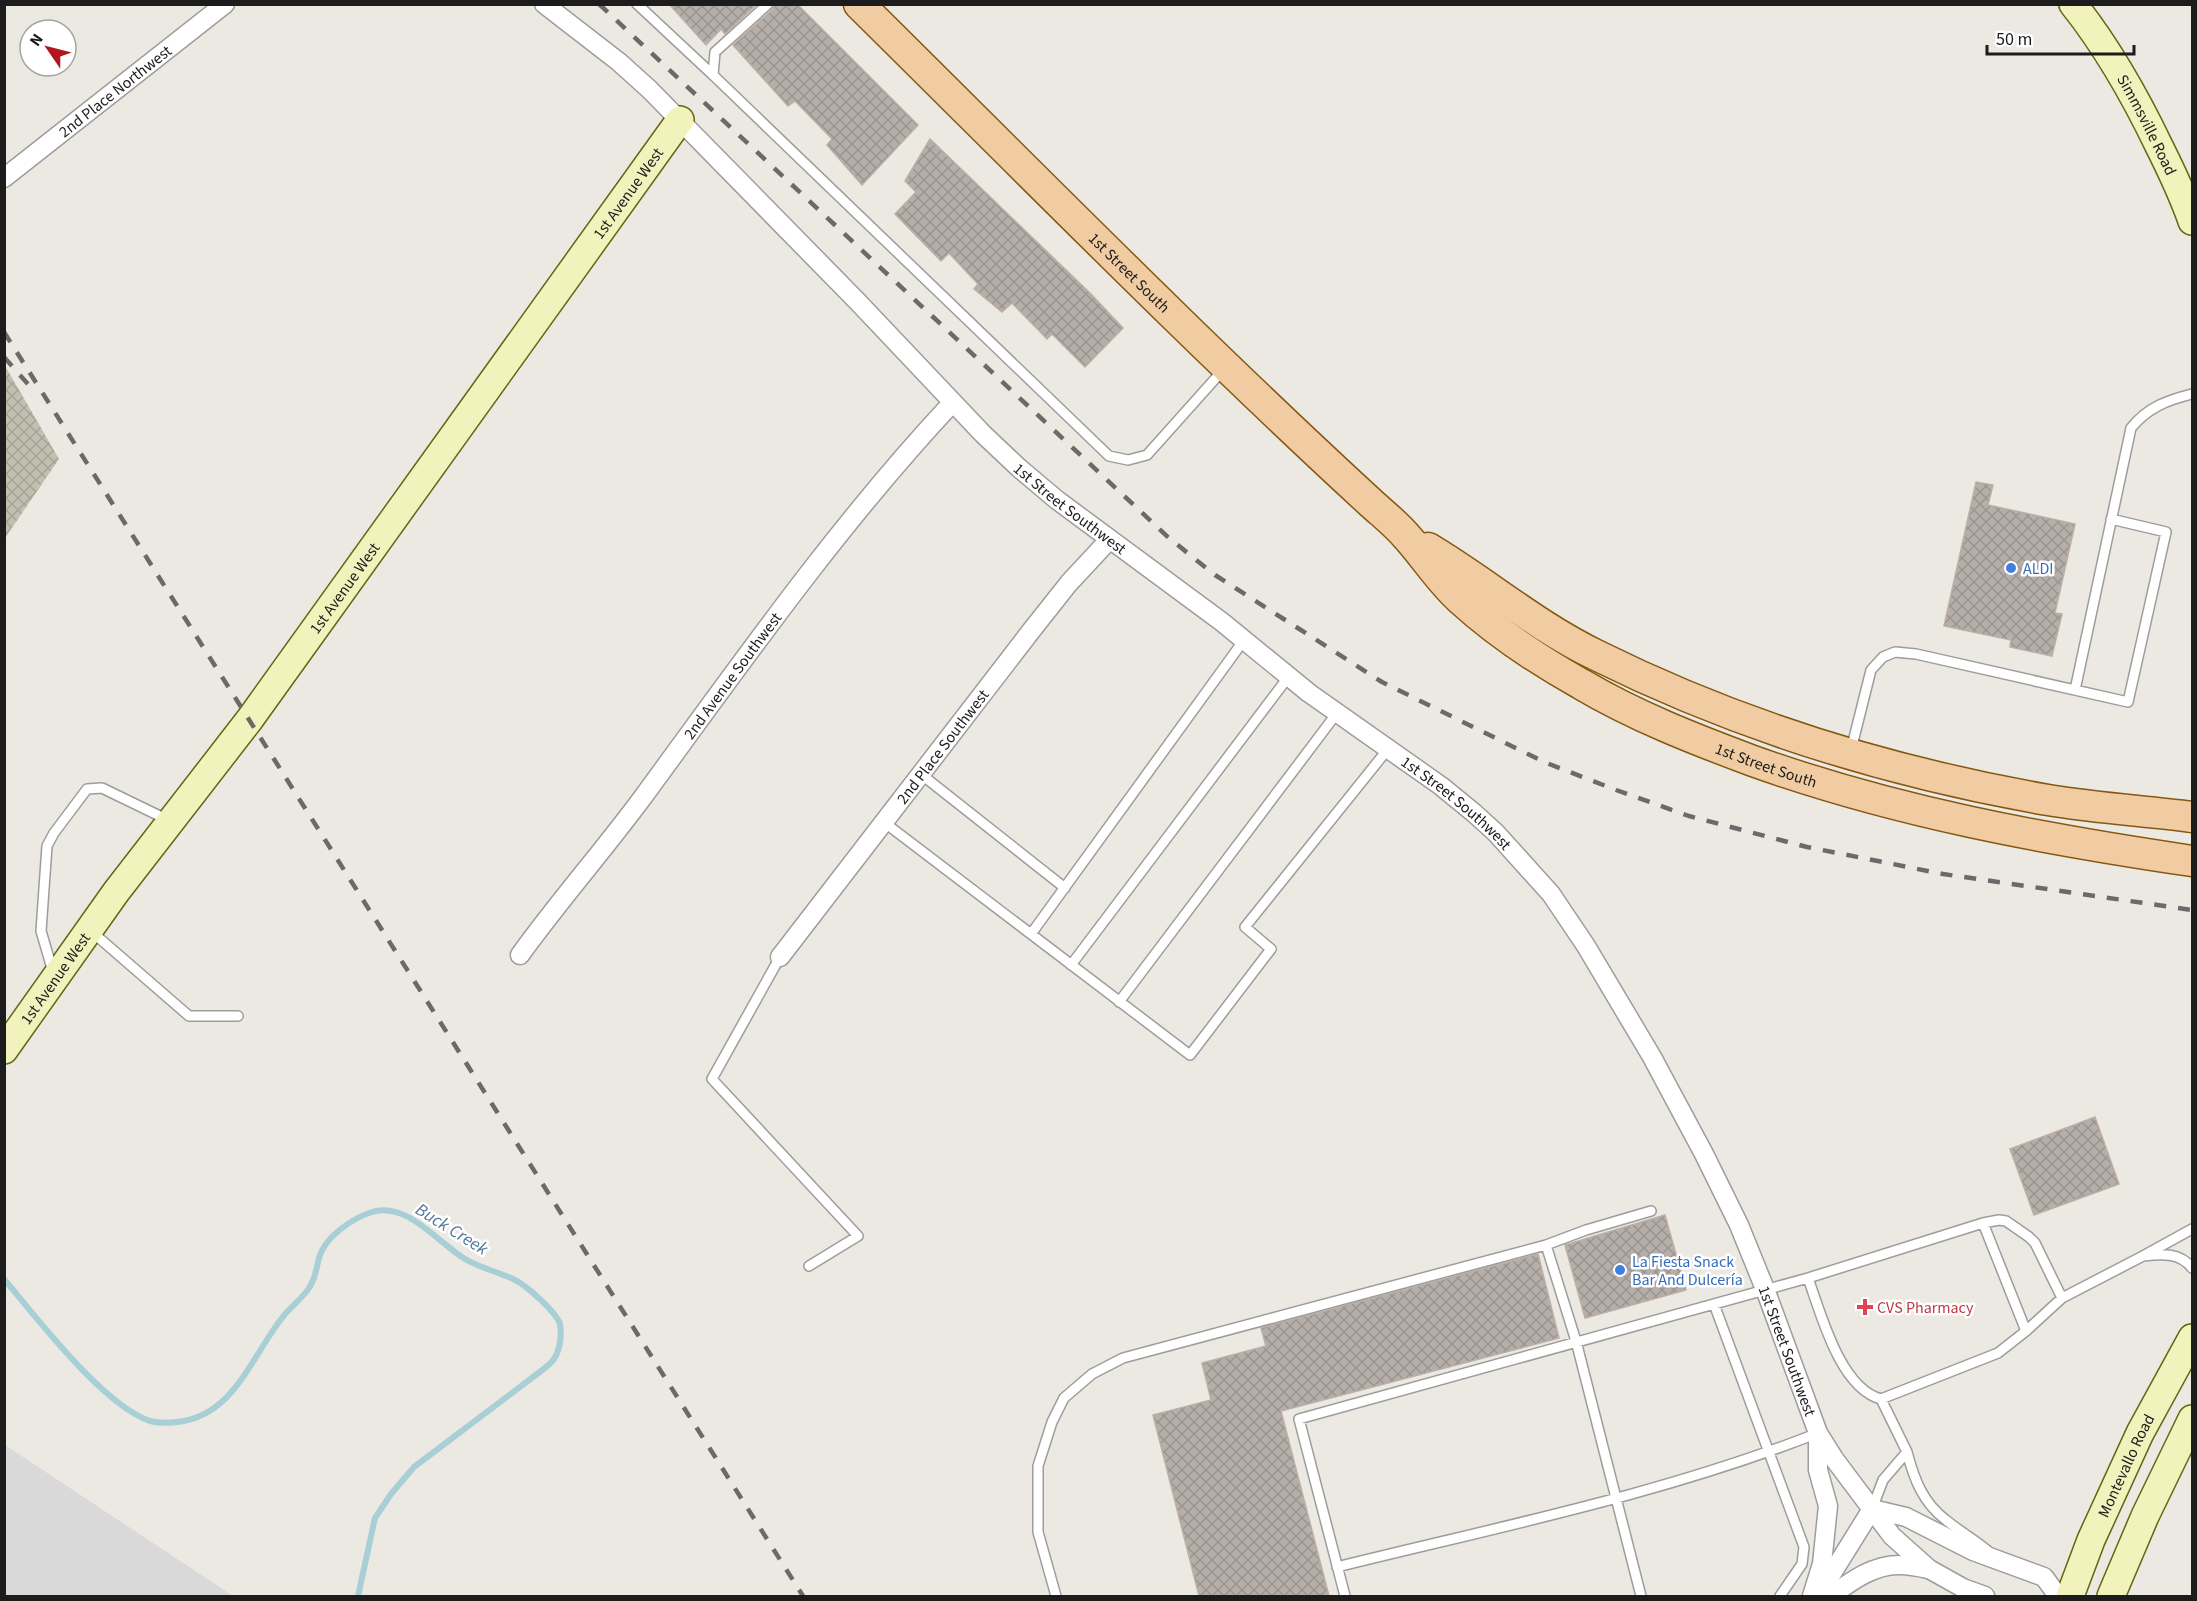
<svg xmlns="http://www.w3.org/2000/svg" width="2197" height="1601" font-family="'Source Sans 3',sans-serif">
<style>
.residential{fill:#dad9d9}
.construction{fill:url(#construction-cross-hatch)}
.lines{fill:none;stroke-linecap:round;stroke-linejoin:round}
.stream{stroke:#a8ced6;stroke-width:6}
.building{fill:url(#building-cross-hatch);stroke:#bcafa7;stroke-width:1.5}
.lane-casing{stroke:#9d9d9d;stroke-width:12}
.street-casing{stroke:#9d9d9d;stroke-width:21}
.secondary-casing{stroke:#616610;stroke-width:30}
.primary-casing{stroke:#855810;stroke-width:33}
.lane{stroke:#fff;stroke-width:9}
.street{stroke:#fff;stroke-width:18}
.secondary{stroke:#f2f2bc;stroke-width:27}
.primary{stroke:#f1cca3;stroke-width:30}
.rail{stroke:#6a6a6a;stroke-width:4.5;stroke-dasharray:12 12;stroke-linecap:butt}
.shop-dot{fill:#3f7fe0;stroke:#fff;stroke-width:2}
.health-dot{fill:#e0444e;stroke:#fff;stroke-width:2}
.labels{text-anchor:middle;stroke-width:5;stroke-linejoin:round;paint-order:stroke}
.street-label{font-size:16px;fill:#1c1c1c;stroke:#fff}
.shop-label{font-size:16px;fill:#366cbe;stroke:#fff;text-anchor:start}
.health-label{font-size:16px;fill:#be3a42;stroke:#fff;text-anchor:start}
.water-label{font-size:18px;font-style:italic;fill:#51799a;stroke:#fff}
</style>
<defs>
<pattern id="construction-cross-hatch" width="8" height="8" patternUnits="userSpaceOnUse" patternTransform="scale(1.5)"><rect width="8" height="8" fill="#c0bfb0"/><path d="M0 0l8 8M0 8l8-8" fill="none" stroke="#a4a497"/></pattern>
<pattern id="building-cross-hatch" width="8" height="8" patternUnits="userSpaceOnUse" patternTransform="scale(1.5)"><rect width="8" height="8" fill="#b5aea9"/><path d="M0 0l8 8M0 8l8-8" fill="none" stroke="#9b9591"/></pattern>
</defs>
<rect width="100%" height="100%" fill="#ece9e3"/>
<path class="residential" d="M 4,1445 L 5,1445 L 233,1596 L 5,1596 Z"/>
<path class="construction" d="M 4,364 L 59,459 L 5,538 L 4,538 Z"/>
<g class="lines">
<path class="stream" d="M 4,1279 C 37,1318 103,1405 150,1421 C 157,1423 169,1423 177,1422 C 234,1416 251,1357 282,1318 C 290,1307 302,1299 309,1288 C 316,1278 316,1269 319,1258 C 324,1238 352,1218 372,1212 C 407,1201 438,1243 465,1259 C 480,1268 499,1272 515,1280 C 527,1286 556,1312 560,1324 C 562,1335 560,1350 554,1359 C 550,1365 542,1370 537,1374 L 414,1467 L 391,1494 L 375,1518 L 358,1596"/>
</g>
<path class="building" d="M 669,4 L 757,4 L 725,34 L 721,29 L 706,45 Z
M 775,4 L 797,4 L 918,125 L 862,185 L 827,145 L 832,139 L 795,101 L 788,106 L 733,45 L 773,9 Z
M 930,139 L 1091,294 L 1123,328 L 1085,367 L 1052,334 L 1047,339 L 1012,303 L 1002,312 L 974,289 L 978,284 L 949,253 L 941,261 L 895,214 L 916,192 L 905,181 Z
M 1976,482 L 1993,485 L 1988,505 L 2075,524 L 2055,613 L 2062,614 L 2052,656 L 2010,647 L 2011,640 L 1944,626 Z
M 2095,1117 L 2119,1184 L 2034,1215 L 2010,1149 Z
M 1665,1215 L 1686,1290 L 1585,1318 L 1565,1245 Z
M 1538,1254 L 1559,1338 L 1281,1411 L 1329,1596 L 1199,1596 L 1153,1415 L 1211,1400 L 1202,1363 L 1266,1346 L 1261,1328 Z"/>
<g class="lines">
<g class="lane-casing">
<path id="lane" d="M 637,4 L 713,75
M 768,4 L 715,52 L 713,75 L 1109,456 L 1128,460 L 1147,455 L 1223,370
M 2075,690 L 2131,428 C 2148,407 2168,400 2192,394
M 1851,750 L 1871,670 L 1883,657 L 1895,652 L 1916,654 L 2128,702 L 2166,532 L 2111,519
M 922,775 L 1065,888
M 885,823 L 1190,1055 L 1271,949 L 1245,927 L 1388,749
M 91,931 L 189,1016 L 238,1016
M 1031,934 L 1244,640
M 780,957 L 712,1079 L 858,1236 L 809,1266
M 1071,965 L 1289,676
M 53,972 L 41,931 L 47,846 L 54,833 L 87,789 L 102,788 L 168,820
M 1119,1002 L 1337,713
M 1983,1223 L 2026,1331
M 2192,1229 L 2143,1256 C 2161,1254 2180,1252 2192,1268
M 1546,1245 L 1586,1230 L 1651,1211
M 1808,1278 C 1821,1314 1840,1388 1881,1399 L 1998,1353 L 2026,1331 L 2062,1298 L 2143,1256
M 1714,1304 L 1804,1547 L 1802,1564 L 1780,1596
M 1881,1399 L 1907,1452
M 1872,1509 L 1883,1480 L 1907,1452 C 1914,1479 1923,1503 1946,1520 C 1959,1531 1974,1539 1988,1551
M 1337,1567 C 1498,1527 1663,1494 1818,1433
M 1056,1596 L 1038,1532 L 1038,1466 L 1052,1422 L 1064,1398 L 1092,1374 L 1123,1358 L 1546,1245 L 1576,1341 L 1641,1596
M 1345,1596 L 1299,1419 L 1808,1278 L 1983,1223 L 1999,1220 L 2006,1221 L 2029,1237 L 2035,1243 L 2062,1298"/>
</g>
<g class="street-casing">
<g id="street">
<path id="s1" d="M 544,4 L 619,62 L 649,89 L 857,301 L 983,434 L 1019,468 L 1057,500 L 1222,622 L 1309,693 L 1441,786 L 1474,813 L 1496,833 L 1551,894 L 1586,946 L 1652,1057 L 1704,1154 L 1739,1225 L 1765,1289 L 1818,1433 L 1835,1460 L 1892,1536 L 1929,1569 L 1963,1588 L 1985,1596"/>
<path id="s2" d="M 4,178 L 225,4"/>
<path id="s3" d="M 520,955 C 559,901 603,851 643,797 C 742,662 838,525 952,403"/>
<path id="s4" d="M 780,957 L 1031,631 L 1069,583 L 1109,540"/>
<path d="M 1872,1509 L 1906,1517 L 1973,1551 L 2044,1577 L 2058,1596"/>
<path d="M 1821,1591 L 1872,1509"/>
<path d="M 1812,1596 L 1822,1564 L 1828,1506 L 1818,1470 L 1818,1435"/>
<path d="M 1831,1596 C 1850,1582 1874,1564 1900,1565 C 1909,1565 1919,1567 1928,1569"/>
</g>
</g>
<g class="secondary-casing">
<g id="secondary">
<path id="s5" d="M 2073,4 C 2108,48 2135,96 2159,146 C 2171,170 2183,195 2192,221"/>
<path id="s6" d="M 4,1050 L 116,892 L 250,719 L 680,120"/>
<path id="s7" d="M 2070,1596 L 2091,1540 L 2140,1433 L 2192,1338"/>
<path d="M 2111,1596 L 2145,1516 L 2192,1419"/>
</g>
</g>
<g class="primary-casing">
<g id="primary">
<path id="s8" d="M 859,4 C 1029,172 1196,342 1371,503 C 1383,514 1396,524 1407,537 C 1425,557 1440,581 1460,599 C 1496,632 1538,660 1581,684 C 1635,716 1694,739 1753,761 C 1896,812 2043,839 2192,861"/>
<path d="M 1428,548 C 1485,582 1536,626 1596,655 C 1737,725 1893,773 2048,800 C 2096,808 2145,811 2192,817"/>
</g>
</g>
<use href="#lane" class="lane"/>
<use href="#street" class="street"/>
<use href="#secondary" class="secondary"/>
<use href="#primary" class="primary"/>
<path class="rail" d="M 599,4 L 1169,538 L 1215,575 L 1382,682 L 1544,762 L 1616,790 L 1689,816 L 1807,847 L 1943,874 L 2192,910
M 4,332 L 803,1596
M 4,357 L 35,392"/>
</g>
<g class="shop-dot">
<circle cx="2011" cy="568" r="6"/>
<circle cx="1620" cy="1270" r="6"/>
</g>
<path class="health-dot" d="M1862 1298h6v6h6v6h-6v6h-6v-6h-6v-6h6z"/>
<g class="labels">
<g class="street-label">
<text dy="6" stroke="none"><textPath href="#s2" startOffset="141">2nd Place Northwest</textPath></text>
<text dy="6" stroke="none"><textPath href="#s5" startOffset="142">Simmsville Road</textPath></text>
<text dy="6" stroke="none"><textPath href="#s6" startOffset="1060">1st Avenue West</textPath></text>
<text dy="6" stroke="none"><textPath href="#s8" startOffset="381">1st Street South</textPath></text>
<text dy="6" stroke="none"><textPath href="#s1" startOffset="730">1st Street Southwest</textPath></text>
<text dy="6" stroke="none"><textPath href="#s6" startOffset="574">1st Avenue West</textPath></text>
<text dy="6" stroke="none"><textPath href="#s3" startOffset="351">2nd Avenue Southwest</textPath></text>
<text dy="6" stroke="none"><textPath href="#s4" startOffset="266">2nd Place Southwest</textPath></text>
<text dy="6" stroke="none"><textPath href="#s8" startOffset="1197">1st Street South</textPath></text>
<text dy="6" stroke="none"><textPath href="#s1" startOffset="1216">1st Street Southwest</textPath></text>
<text dy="6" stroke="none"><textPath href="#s6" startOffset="88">1st Avenue West</textPath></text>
<text dy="6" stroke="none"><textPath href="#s1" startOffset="1864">1st Street Southwest</textPath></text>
<text dy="6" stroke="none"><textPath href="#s7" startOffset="142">Montevallo Road</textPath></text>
</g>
<g class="shop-label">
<text x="2023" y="574">ALDI</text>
<text x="1632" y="1267">La Fiesta Snack<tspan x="1632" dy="18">Bar And Dulcería</tspan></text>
</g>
<g class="health-label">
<text x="1877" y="1313">CVS Pharmacy</text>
</g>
<g class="water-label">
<text transform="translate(452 1229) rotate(32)" y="6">Buck Creek</text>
</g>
</g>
<rect width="2197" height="1601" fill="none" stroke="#1c1c1c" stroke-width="12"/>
<g transform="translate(48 48) rotate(305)"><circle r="28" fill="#ffffff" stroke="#a4a4a4" stroke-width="1.5"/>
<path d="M0-4.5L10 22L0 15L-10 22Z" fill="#b3151d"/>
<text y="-9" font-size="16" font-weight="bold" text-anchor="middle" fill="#1c1c1c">N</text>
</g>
<path d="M1987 45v9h147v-9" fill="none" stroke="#1c1c1c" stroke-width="3"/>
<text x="1996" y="45" font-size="18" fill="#1c1c1c" stroke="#ffffff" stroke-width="4.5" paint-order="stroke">50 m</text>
</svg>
